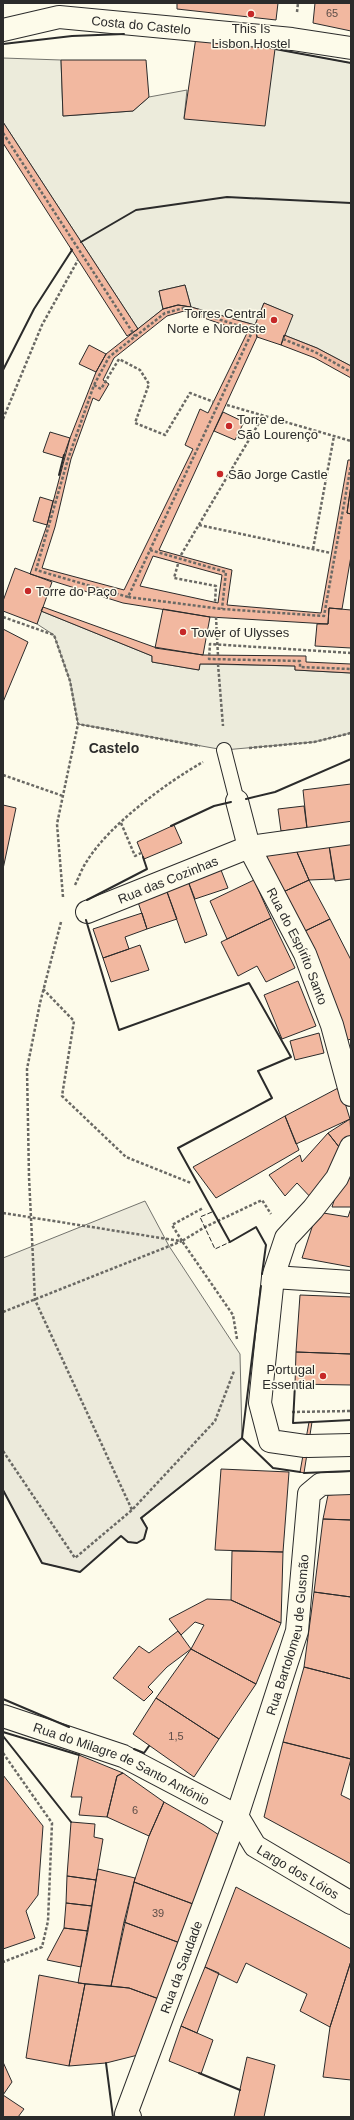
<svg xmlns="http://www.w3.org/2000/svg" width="354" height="2120" font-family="Arial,sans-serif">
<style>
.green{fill:#ecebdb;stroke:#74746e}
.parking{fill:#eceadb;stroke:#74746e}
.building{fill:#f2b8a0;stroke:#2b2b2b;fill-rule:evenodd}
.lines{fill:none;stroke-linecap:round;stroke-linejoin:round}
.lane-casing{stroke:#2b2b2b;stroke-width:16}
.street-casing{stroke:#2b2b2b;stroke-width:24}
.path{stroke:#6a6964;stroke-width:2.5;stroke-dasharray:3 2;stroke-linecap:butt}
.lane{stroke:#fdfbea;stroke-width:14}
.street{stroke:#fdfbea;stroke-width:22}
.fence{stroke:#2b2b2b;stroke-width:1;stroke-dasharray:5 2;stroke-linecap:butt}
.wall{stroke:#2b2b2b;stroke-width:2}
.poi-dot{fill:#c62828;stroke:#fdfbea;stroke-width:1.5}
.labels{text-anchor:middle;stroke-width:3;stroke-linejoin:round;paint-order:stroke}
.number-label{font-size:11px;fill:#5d4e48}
.street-label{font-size:13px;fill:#2b2b2b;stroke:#fdfbea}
.poi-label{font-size:13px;fill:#2b2b2b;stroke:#fdfbea;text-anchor:start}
.neighbourhood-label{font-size:14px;font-weight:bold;fill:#2b2b2b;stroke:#fdfbea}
</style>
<rect width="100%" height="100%" fill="#fdfbea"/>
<path class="green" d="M 275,49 L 351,63 L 351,366 L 317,348 L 284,335 L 292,315 L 264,303 L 255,325 L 191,307 L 185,285 L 159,291 L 163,309 L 138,329 L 3,122 L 3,58 L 61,60 L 63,116 L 133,111 L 149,97 L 187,90 L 184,118 Z
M 41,611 L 152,656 L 152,662 L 199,670 L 200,664 L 295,666 L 295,670 L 351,673 L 351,733 L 314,742 L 224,750 L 78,724 L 70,681 L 54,635 L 37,624 Z"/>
<path class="parking" d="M 145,1201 L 169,1246 L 240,1354 L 242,1438 L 142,1518 L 147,1528 L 144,1539 L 137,1543 L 128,1542 L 121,1536 L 80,1572 L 42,1563 L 3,1490 L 3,1258 Z"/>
<path class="building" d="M 177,3 L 278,3 L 276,20 L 177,9 Z
M 315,3 L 351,3 L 351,31 L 313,23 Z
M 196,37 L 275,49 L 265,126 L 184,119 Z
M 61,60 L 146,60 L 149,97 L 133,111 L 63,116 Z
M 3,122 L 138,329 L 127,336 L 3,143 Z
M 185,285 L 191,307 L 178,305 L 163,309 L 159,291 Z
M 264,303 L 293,315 L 281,345 L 257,337 L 255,325 Z
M 178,305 L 191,307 L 255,325 L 257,337 L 159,550 L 232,570 L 227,605 L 321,613 L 348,460 L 351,460 L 351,485 L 347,513 L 351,514 L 351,556 L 342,609 L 329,608 L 328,624 L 210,617 L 123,603 L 30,574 L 47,525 L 70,438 L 96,372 L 106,354 L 163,309 ZM 184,311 L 247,333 L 208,413 L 200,409 L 185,445 L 193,449 L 124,590 L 42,568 L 55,527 L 71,459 L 93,398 L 99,401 L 109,384 L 103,380 L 114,358 L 167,316 ZM 153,556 L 222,575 L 218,603 L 140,586 Z
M 284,335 L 317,348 L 351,366 L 351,378 L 315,358 L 281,345 Z
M 89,345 L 106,354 L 96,372 L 79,364 Z
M 223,412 L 244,422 L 235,440 L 214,431 Z
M 50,432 L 70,438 L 63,458 L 43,452 Z
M 351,485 L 351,514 L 347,513 Z
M 40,497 L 53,501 L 47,525 L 33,521 Z
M 15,568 L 52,582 L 37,624 L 3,611 L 3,601 Z
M 43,607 L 154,647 L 203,655 L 306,656 L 306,662 L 351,664 L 351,673 L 295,670 L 295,666 L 218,664 L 200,664 L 199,670 L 152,662 L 152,656 L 41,611 Z
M 329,608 L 351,610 L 351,648 L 315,646 L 317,624 L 328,624 Z
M 163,609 L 210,617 L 203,655 L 155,648 Z
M 3,629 L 28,642 L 3,702 Z
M 351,784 L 351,822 L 307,828 L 303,790 Z
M 3,805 L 16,808 L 3,869 Z
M 304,806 L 307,828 L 281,831 L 278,809 Z
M 174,825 L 182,843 L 144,859 L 137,842 Z
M 351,835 L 351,879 L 335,881 L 328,839 Z
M 328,839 L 334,879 L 309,880 L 293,843 Z
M 293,843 L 309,880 L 281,893 L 263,847 Z
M 221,870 L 228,888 L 195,899 L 188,881 Z
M 254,880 L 271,918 L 227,939 L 210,901 Z
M 309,880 L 330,919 L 303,932 L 281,893 Z
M 188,881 L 207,935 L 185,943 L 166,889 Z
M 166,889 L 177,919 L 147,929 L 137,899 Z
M 142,913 L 147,929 L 125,937 L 129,949 L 103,958 L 93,929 Z
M 271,918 L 295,968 L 266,982 L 257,966 L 238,976 L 221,942 Z
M 330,919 L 351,960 L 351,1039 L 342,1042 L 303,932 Z
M 140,945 L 149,970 L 111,982 L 103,958 Z
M 298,981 L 316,1026 L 282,1039 L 264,995 Z
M 319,1033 L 324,1053 L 295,1060 L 290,1041 Z
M 340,1087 L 350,1119 L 296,1144 L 285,1116 Z
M 285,1116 L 299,1150 L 216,1198 L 193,1167 Z
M 350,1119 L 351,1137 L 343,1152 L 328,1133 Z
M 328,1133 L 343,1152 L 314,1201 L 297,1183 L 285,1196 L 269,1175 L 300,1155 L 302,1162 Z
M 349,1154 L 351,1154 L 351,1207 L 332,1207 Z
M 351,1208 L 351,1267 L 302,1258 L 317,1212 L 348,1217 Z
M 300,1295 L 351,1297 L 351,1354 L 296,1352 Z
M 296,1352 L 351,1354 L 351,1385 L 295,1384 Z
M 309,1422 L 312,1422 L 304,1473 L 300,1472 Z
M 221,1469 L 289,1472 L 283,1552 L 215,1550 Z
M 351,1493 L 351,1520 L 323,1519 L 328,1495 Z
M 323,1519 L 351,1520 L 351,1597 L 314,1592 Z
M 232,1551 L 283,1552 L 281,1623 L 231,1600 Z
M 314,1592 L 351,1597 L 351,1679 L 304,1667 Z
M 207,1599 L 231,1600 L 281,1623 L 256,1684 L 191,1649 L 204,1625 L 195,1622 L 181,1635 L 169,1619 Z
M 178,1631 L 191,1649 L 167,1667 L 148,1687 L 153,1692 L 144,1701 L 113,1678 L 139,1646 L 149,1653 Z
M 191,1649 L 256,1684 L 219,1739 L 156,1698 Z
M 304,1667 L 351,1679 L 351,1759 L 283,1742 Z
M 156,1698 L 219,1739 L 194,1777 L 133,1734 Z
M 283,1742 L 351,1759 L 341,1795 L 351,1800 L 351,1864 L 264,1817 Z
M 79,1755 L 123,1773 L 117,1776 L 107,1817 L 79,1815 L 82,1797 L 71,1797 Z
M 123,1773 L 164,1802 L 149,1836 L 107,1817 L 117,1776 Z
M 3,1775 L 43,1826 L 38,1895 L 26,1911 L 35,1938 L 3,1949 Z
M 164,1802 L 204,1825 L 219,1835 L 193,1904 L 134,1882 L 149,1836 Z
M 71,1822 L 95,1824 L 94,1837 L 103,1839 L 96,1880 L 67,1876 Z
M 98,1869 L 135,1878 L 111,1986 L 78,1983 Z
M 67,1876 L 96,1880 L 92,1906 L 66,1903 Z
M 134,1882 L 193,1904 L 180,1943 L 124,1922 Z
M 236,1887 L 351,1949 L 351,1961 L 330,2027 L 300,2011 L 307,1994 L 246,1963 L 237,1983 L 205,1967 Z
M 66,1903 L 92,1906 L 88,1931 L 64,1928 Z
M 124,1922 L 180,1943 L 159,1999 L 129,1988 L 111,1986 Z
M 64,1928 L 88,1931 L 81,1967 L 47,1960 Z
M 351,1961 L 351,2080 L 323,2077 L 330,2027 Z
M 205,1967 L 219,1973 L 197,2033 L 181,2026 Z
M 39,1975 L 85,1984 L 69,2066 L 26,2058 Z
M 85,1984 L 129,1988 L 159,1999 L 138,2055 L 106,2063 L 69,2066 Z
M 181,2026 L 213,2040 L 201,2074 L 169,2061 Z
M 247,2057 L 275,2065 L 264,2117 L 234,2117 Z
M 3,2062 L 12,2082 L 3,2095 L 24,2109 L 18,2117 L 3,2117 Z"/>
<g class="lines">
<g class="lane-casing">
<path id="lane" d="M 224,750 L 237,801"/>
</g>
<g class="street-casing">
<g id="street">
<path id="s1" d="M 3,30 L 59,17 L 292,39 L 351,48"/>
<path id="s2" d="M 237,801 L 249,847 L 305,954 L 332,1025 L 351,1095"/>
<path id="s3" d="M 87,912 L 249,847 L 351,833"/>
<path d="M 273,1277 L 351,1282"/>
<path d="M 305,1446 L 270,1441 L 260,1403 L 273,1277 L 286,1238 L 313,1209 L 337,1178 L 351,1147"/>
<path d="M 308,1446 L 351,1445"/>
<path id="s4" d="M 3,1716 L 123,1756 L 237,1816"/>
<path id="s5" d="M 237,1816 L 255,1846 L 351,1903"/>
<path id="s6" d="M 130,2117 L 126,2114 L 237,1816 L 297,1631 L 309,1494 L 321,1484 L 351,1483"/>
</g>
</g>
<path class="path" d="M 297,12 L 298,3
M 3,133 L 135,336
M 253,330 L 128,597 L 222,609 L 324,616 L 351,465
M 283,339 L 315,352 L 351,372
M 94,385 L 101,389 L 119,359 L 140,370 L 149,384 L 135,423 L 165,435 L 190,393 L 214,402
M 227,405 L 351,441
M 3,419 L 42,325 L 78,260
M 199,525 L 331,553
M 313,549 L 334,436
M 150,550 L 226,572 L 222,609
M 181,555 L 263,416
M 178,564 L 174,578 L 216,586 L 215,602
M 128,597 L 36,570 L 68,459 L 94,385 L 109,357 L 165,313 L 184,308 L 255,331
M 3,617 L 54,635 L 70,681 L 78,724 L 200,746
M 216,617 L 218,656
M 351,653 L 210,644 L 209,659 L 300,661 L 300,667 L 351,669
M 218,664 L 223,726
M 249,748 L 314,742 L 351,733
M 3,775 L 63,796
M 121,823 L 135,856 L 141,853
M 75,885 C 79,877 82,868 87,861 C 109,825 166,783 203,762
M 63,897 L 57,824 L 78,724
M 61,922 L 40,1003 L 27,1069 L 29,1177 L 35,1300 L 132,1510
M 43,989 L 74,1021 L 62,1096 L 126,1157 L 191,1183
M 3,1213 L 180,1241
M 182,1241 L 172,1225 L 203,1208
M 3,1312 L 182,1241
M 237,1339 L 233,1315 L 182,1241 L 205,1227 L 262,1200 L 271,1214
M 292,1412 L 351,1411
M 3,1451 L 75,1558 L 132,1510 L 215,1421 L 234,1371
M 3,1753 L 52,1823 L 48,1921 L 42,1947 L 3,1962"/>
<use href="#lane" class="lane"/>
<use href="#street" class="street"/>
<path class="fence" d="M 212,1212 L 200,1217 L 215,1249 L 230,1242"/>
<path class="wall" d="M 3,44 L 72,36 L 124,34
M 275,49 L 351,63
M 81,242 L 136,210 L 227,197 L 351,203
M 3,370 L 34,309 L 72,250 L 71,249
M 59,475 L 64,455
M 246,799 L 275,792 L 351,759
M 171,826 L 214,806 L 231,802
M 87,900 L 147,869 L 143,857
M 86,920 L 119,1030 L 249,983 L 291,1057 L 258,1071 L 272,1098 L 178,1148 L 230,1242 L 256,1227 L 266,1245 L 262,1274
M 295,1384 L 293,1423 L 351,1420
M 242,1438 L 273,1468 L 300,1472
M 304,1473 L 351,1471
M 3,1490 L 42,1563 L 80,1572 L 121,1536 L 128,1542 L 137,1543 L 144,1539 L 147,1528 L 141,1518 L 242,1438 L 261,1286
M 3,1699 L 69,1727
M 3,1732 L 79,1755
M 3,1736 L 71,1822
M 134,1749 L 144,1753 L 149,1746
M 106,2063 L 113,2117
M 199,2073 L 240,2090"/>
</g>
<g class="poi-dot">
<circle cx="251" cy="14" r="4"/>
<circle cx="274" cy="320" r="4"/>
<circle cx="229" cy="426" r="4"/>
<circle cx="220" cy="474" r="4"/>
<circle cx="28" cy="591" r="4"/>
<circle cx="183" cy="632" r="4"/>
<circle cx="323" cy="1376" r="4"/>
</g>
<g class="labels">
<g class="number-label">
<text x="332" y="17">65</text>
<text x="176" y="1740">1,5</text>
<text x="135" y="1814">6</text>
<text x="158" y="1917">39</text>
</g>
<g class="street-label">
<text dy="5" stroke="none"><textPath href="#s1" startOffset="140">Costa do Castelo</textPath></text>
<text dy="5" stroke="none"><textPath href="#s3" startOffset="87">Rua das Cozinhas</textPath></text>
<text dy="5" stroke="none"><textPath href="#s2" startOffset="158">Rua do Espírito Santo</textPath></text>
<text dy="5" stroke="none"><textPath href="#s6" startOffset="512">Rua Bartolomeu de Gusmão</textPath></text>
<text dy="5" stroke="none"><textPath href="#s4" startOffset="128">Rua do Milagre de Santo António</textPath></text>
<text dy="5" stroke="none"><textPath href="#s5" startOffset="85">Largo dos Lóios</textPath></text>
<text dy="5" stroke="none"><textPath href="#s6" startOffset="162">Rua da Saudade</textPath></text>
</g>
<g class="poi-label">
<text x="251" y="33" text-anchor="middle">This Is<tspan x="251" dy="15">Lisbon Hostel</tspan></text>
<text x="266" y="318" text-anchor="end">Torres Central<tspan x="266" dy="15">Norte e Nordeste</tspan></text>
<text x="237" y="424">Torre de<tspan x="237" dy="15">São Lourenço</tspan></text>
<text x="228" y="479">São Jorge Castle</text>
<text x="36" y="596">Torre do Paço</text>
<text x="191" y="637">Tower of Ulysses</text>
<text x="315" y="1374" text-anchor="end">Portugal<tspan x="315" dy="15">Essential</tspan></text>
</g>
<g class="neighbourhood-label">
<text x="114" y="753">Castelo</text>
</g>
</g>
<rect width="354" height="2120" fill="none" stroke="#2b2b2b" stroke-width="8"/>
</svg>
